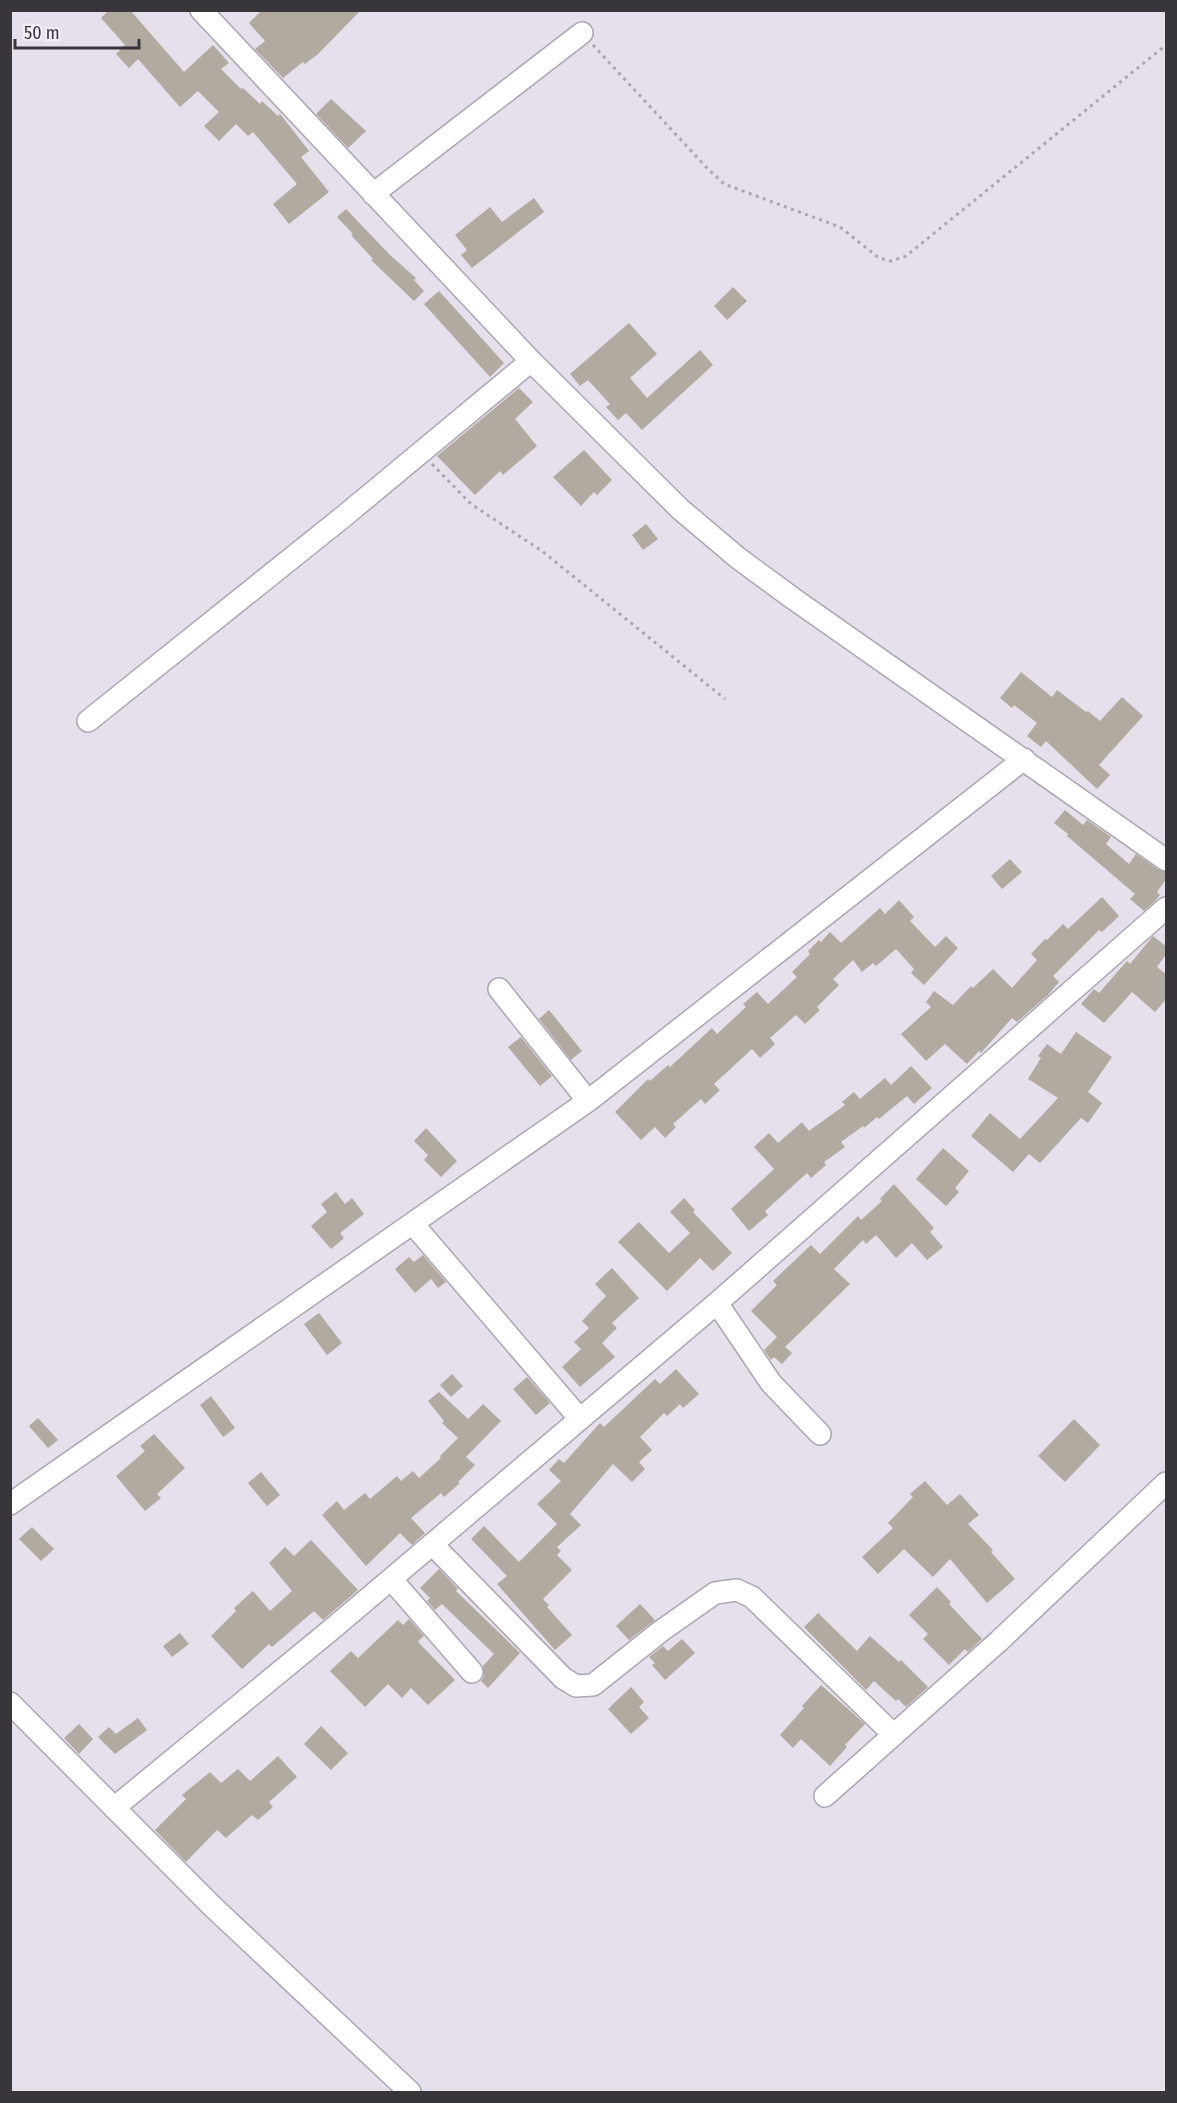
<svg xmlns="http://www.w3.org/2000/svg" width="1177" height="2103" font-family="'Fira Sans Condensed',sans-serif">
<style>
.building{fill:#b2a9a0}
.lines{fill:none;stroke-linecap:round;stroke-linejoin:round}
.minor-casing{stroke:#aba6b1;stroke-width:24}
.path{stroke:#aaa5ae;stroke-width:3;stroke-dasharray:3 4.5;stroke-linecap:butt}
.minor{stroke:#fff;stroke-width:21}
</style>
<rect width="100%" height="100%" fill="#e5e0eb"/>
<path class="building" d="M 109,10 L 130,10 L 184,72 L 213,45 L 229,63 L 221,69 L 241,89 L 243,88 L 260,104 L 262,101 L 278,116 L 280,114 L 288,124 L 309,151 L 301,157 L 329,192 L 289,224 L 273,204 L 297,184 L 253,132 L 248,136 L 236,124 L 219,141 L 204,126 L 219,112 L 198,91 L 180,107 L 138,59 L 129,68 L 116,54 L 125,45 L 101,18 Z
M 262,10 L 361,10 L 318,54 L 305,64 L 303,62 L 283,78 L 255,49 L 265,41 L 249,23 Z
M 331,99 L 366,131 L 348,148 L 316,114 Z
M 534,198 L 544,212 L 472,268 L 461,255 L 467,250 L 455,235 L 490,207 L 502,222 Z
M 346,209 L 390,255 L 416,278 L 414,280 L 424,291 L 414,301 L 371,260 L 373,259 L 351,235 L 353,234 L 337,217 Z
M 733,287 L 747,301 L 727,320 L 714,306 Z
M 439,291 L 504,363 L 490,377 L 424,304 Z
M 629,323 L 657,354 L 630,378 L 647,398 L 700,350 L 713,365 L 642,430 L 626,413 L 618,420 L 606,407 L 610,404 L 588,380 L 580,386 L 570,374 Z
M 519,388 L 533,402 L 515,419 L 537,446 L 503,475 L 500,471 L 475,495 L 437,456 Z
M 584,450 L 612,480 L 597,495 L 594,492 L 581,506 L 553,477 Z
M 646,524 L 658,539 L 643,550 L 632,535 Z
M 1021,672 L 1052,697 L 1057,690 L 1086,712 L 1088,711 L 1100,721 L 1122,697 L 1143,716 L 1099,765 L 1110,775 L 1097,789 L 1046,741 L 1041,747 L 1027,736 L 1037,723 L 1014,705 L 1012,708 L 1000,698 Z
M 1065,810 L 1083,825 L 1087,820 L 1111,837 L 1106,844 L 1129,864 L 1136,854 L 1159,870 L 1167,872 L 1167,878 L 1157,892 L 1160,895 L 1155,901 L 1144,911 L 1130,899 L 1135,894 L 1067,836 L 1068,834 L 1054,823 Z
M 1010,859 L 1022,872 L 1002,889 L 991,876 Z
M 1102,897 L 1119,916 L 1102,932 L 1099,930 L 1053,976 L 1059,982 L 1048,995 L 1017,1022 L 1012,1018 L 981,1053 L 979,1051 L 967,1064 L 945,1044 L 926,1061 L 901,1034 L 931,1007 L 926,1002 L 934,991 L 953,1005 L 971,986 L 973,988 L 993,969 L 1012,988 L 1037,960 L 1031,954 L 1045,939 L 1047,940 L 1063,924 L 1068,929 Z
M 899,900 L 914,917 L 910,921 L 935,947 L 946,936 L 958,948 L 924,985 L 911,973 L 914,969 L 896,949 L 876,966 L 873,963 L 862,972 L 853,960 L 833,979 L 839,985 L 817,1007 L 820,1010 L 805,1024 L 796,1015 L 770,1038 L 775,1044 L 760,1058 L 752,1049 L 714,1084 L 720,1090 L 705,1104 L 701,1099 L 673,1124 L 676,1127 L 665,1138 L 655,1127 L 641,1140 L 615,1112 L 648,1079 L 650,1081 L 668,1065 L 670,1067 L 712,1028 L 717,1034 L 746,1007 L 743,1004 L 757,992 L 768,1004 L 797,977 L 792,972 L 810,954 L 808,951 L 819,940 L 821,942 L 830,932 L 841,943 L 880,908 L 885,914 Z
M 1153,936 L 1167,947 L 1167,953 L 1157,967 L 1167,975 L 1167,998 L 1155,1012 L 1132,992 L 1104,1023 L 1081,1004 L 1094,989 L 1099,993 L 1127,961 L 1130,964 Z
M 549,1010 L 582,1051 L 571,1060 L 539,1019 Z
M 1076,1032 L 1112,1057 L 1088,1092 L 1102,1103 L 1088,1123 L 1081,1118 L 1040,1163 L 1029,1154 L 1013,1172 L 971,1136 L 990,1113 L 1020,1139 L 1058,1098 L 1028,1079 L 1041,1058 L 1038,1056 L 1047,1044 L 1061,1054 Z
M 521,1037 L 552,1076 L 540,1086 L 508,1047 Z
M 911,1066 L 932,1088 L 914,1104 L 907,1096 L 879,1119 L 877,1117 L 864,1128 L 863,1126 L 841,1142 L 845,1147 L 824,1162 L 826,1165 L 811,1178 L 807,1173 L 765,1211 L 768,1215 L 749,1231 L 731,1209 L 774,1169 L 754,1147 L 769,1133 L 778,1143 L 802,1122 L 809,1131 L 845,1105 L 842,1102 L 854,1092 L 860,1099 L 885,1078 L 891,1085 Z
M 426,1128 L 457,1161 L 441,1177 L 424,1160 L 428,1155 L 414,1141 Z
M 943,1148 L 969,1171 L 955,1188 L 959,1192 L 946,1206 L 916,1179 Z
M 894,1184 L 934,1228 L 930,1232 L 943,1247 L 927,1260 L 912,1243 L 896,1258 L 876,1235 L 866,1244 L 863,1240 L 834,1269 L 850,1284 L 785,1347 L 792,1353 L 782,1364 L 774,1357 L 771,1360 L 764,1350 L 777,1337 L 751,1311 L 777,1285 L 773,1281 L 811,1245 L 820,1254 L 858,1216 L 861,1220 L 882,1201 L 880,1199 Z
M 336,1192 L 345,1204 L 352,1198 L 364,1214 L 340,1233 L 344,1238 L 331,1249 L 311,1226 L 327,1212 L 321,1204 Z
M 684,1198 L 695,1210 L 693,1212 L 732,1253 L 713,1271 L 700,1258 L 667,1291 L 618,1242 L 639,1222 L 669,1253 L 690,1233 L 670,1212 Z
M 423,1255 L 446,1282 L 438,1288 L 431,1279 L 415,1293 L 395,1269 L 409,1257 L 414,1262 Z
M 612,1268 L 639,1298 L 612,1323 L 617,1328 L 602,1343 L 615,1357 L 580,1387 L 562,1367 L 581,1349 L 574,1342 L 589,1328 L 582,1321 L 606,1296 L 595,1284 Z
M 319,1313 L 342,1343 L 327,1355 L 304,1324 Z
M 676,1369 L 699,1394 L 683,1408 L 680,1404 L 667,1416 L 664,1413 L 640,1437 L 652,1450 L 639,1462 L 645,1469 L 632,1482 L 613,1464 L 570,1514 L 581,1525 L 557,1547 L 561,1551 L 557,1555 L 572,1570 L 543,1599 L 549,1605 L 547,1607 L 572,1635 L 555,1650 L 497,1584 L 507,1576 L 471,1539 L 484,1526 L 519,1562 L 557,1524 L 537,1504 L 561,1481 L 549,1470 L 559,1459 L 564,1463 L 600,1423 L 604,1427 L 655,1379 L 660,1384 Z
M 452,1374 L 463,1386 L 451,1397 L 440,1385 Z
M 527,1377 L 550,1403 L 536,1415 L 513,1389 Z
M 439,1392 L 468,1419 L 483,1404 L 501,1421 L 466,1457 L 475,1465 L 458,1482 L 460,1483 L 444,1497 L 441,1493 L 411,1518 L 425,1533 L 412,1545 L 400,1533 L 366,1566 L 322,1515 L 337,1501 L 344,1510 L 365,1493 L 370,1499 L 397,1476 L 401,1481 L 413,1471 L 419,1478 L 441,1458 L 440,1456 L 458,1438 L 442,1423 L 444,1421 L 428,1401 Z
M 211,1396 L 235,1428 L 223,1437 L 200,1405 Z
M 38,1418 L 58,1440 L 48,1448 L 29,1426 Z
M 1074,1419 L 1100,1445 L 1065,1482 L 1038,1456 Z
M 154,1434 L 185,1468 L 157,1494 L 161,1498 L 145,1511 L 116,1476 L 145,1451 L 140,1446 Z
M 261,1472 L 280,1495 L 267,1506 L 248,1483 Z
M 925,1481 L 947,1505 L 960,1494 L 979,1515 L 968,1524 L 993,1550 L 991,1552 L 1015,1579 L 987,1603 L 950,1559 L 933,1577 L 904,1549 L 878,1574 L 862,1557 L 893,1528 L 888,1523 L 913,1497 L 910,1494 Z
M 32,1527 L 54,1549 L 41,1561 L 19,1539 Z
M 311,1540 L 358,1590 L 323,1620 L 314,1611 L 272,1647 L 269,1644 L 242,1669 L 211,1636 L 236,1611 L 234,1608 L 253,1591 L 270,1611 L 292,1591 L 269,1563 L 285,1547 L 294,1556 Z
M 439,1569 L 458,1589 L 456,1591 L 520,1653 L 488,1688 L 481,1681 L 484,1676 L 483,1666 L 494,1654 L 442,1604 L 435,1610 L 427,1601 L 430,1598 L 420,1588 Z
M 937,1587 L 951,1602 L 949,1604 L 982,1639 L 968,1652 L 965,1649 L 949,1665 L 923,1639 L 928,1634 L 909,1615 Z
M 640,1604 L 655,1620 L 629,1640 L 616,1626 Z
M 818,1613 L 857,1651 L 870,1636 L 899,1662 L 901,1660 L 928,1687 L 906,1707 L 898,1699 L 896,1701 L 874,1681 L 866,1690 L 804,1627 Z
M 409,1619 L 424,1636 L 418,1641 L 420,1644 L 455,1680 L 428,1705 L 411,1688 L 402,1698 L 388,1684 L 365,1707 L 330,1671 L 351,1651 L 358,1658 L 398,1620 L 403,1625 Z
M 180,1633 L 189,1644 L 172,1657 L 163,1646 Z
M 682,1639 L 695,1653 L 665,1680 L 652,1665 L 655,1663 L 649,1657 L 663,1646 L 668,1651 Z
M 821,1685 L 865,1724 L 845,1745 L 847,1747 L 830,1766 L 801,1739 L 793,1748 L 780,1735 L 804,1708 L 802,1706 Z
M 631,1687 L 644,1702 L 639,1707 L 649,1718 L 631,1734 L 608,1709 Z
M 138,1718 L 147,1730 L 115,1754 L 98,1737 L 109,1727 L 116,1734 Z
M 79,1724 L 93,1739 L 79,1754 L 64,1738 Z
M 321,1726 L 348,1753 L 331,1770 L 304,1744 Z
M 278,1756 L 297,1777 L 269,1802 L 273,1807 L 258,1820 L 252,1815 L 226,1838 L 217,1830 L 186,1862 L 155,1830 L 186,1799 L 182,1795 L 210,1772 L 221,1783 L 238,1769 L 250,1781 Z"/>
<g class="lines">
<g class="minor-casing">
<path id="minor" d="M 201,10 L 531,361 L 680,509 L 738,558 L 791,597 L 1166,860
M 373,194 L 582,33
M 88,721 L 343,517 L 531,361
M 499,989 L 588,1101
M 413,1224 L 580,1419
M 717,1303 L 771,1383 L 820,1434
M 10,1504 L 588,1101 L 1024,759
M 432,1544 L 563,1678 L 576,1686 L 593,1685 L 661,1631 L 715,1593 L 737,1590 L 752,1597 L 894,1735
M 391,1579 L 472,1672
M 10,1703 L 212,1906 L 410,2092
M 825,1796 L 999,1641 L 1166,1483
M 114,1808 L 332,1629 L 717,1303 L 1166,908"/>
</g>
<path class="path" d="M 593,45 L 707,168 L 724,184 L 840,227 L 879,258 L 891,261 L 906,256 L 1166,45
M 432,464 L 471,504 L 542,551 L 725,699"/>
<use href="#minor" class="minor"/>
</g>
<rect width="1177" height="2103" fill="none" stroke="#39363b" stroke-width="24"/>
<path d="M15 39v9h124v-9" fill="none" stroke="#39363b" stroke-width="3"/>
<text x="24" y="39" font-size="18" fill="#39363b" stroke="#f3edf9" stroke-width="4.5" paint-order="stroke">50 m</text>
</svg>
